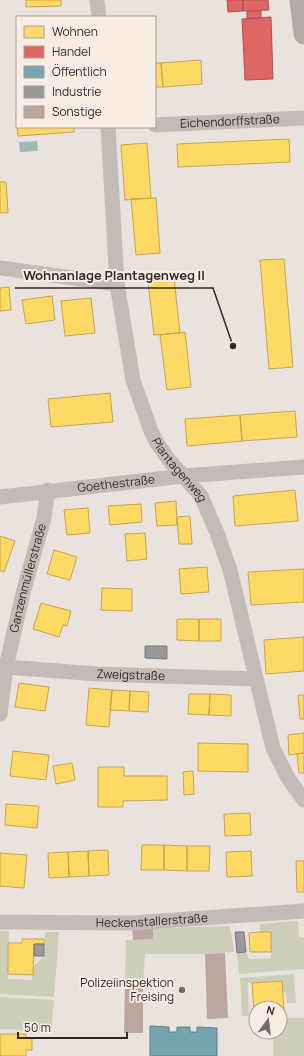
<svg xmlns="http://www.w3.org/2000/svg" width="304" height="1056" font-family="Manrope,sans-serif">
<style>
.green{fill:#ccceb8}
.water{fill:#9cbbb7}
.homes{fill:#ffd966;stroke:#c2a453}
.shops{fill:#e06666;stroke:#ac5453}
.public{fill:#76a5af;stroke:#628086}
.industry{fill:#999;stroke:#7a7776}
.building{fill:#bda6a0}
.lines{fill:none;stroke-linecap:round;stroke-linejoin:round}
.street{stroke:#c3bbb7;stroke-width:15}
.secondary{stroke:#b3aba7;stroke-width:21}
.poi-dot{fill:#726a66;stroke:#f7ede4;stroke-width:1.5}
.labels{text-anchor:middle;stroke-width:4;stroke-linejoin:round;paint-order:stroke}
.street-label{font-size:12px;fill:#322926;stroke:#f7ede4}
.poi-label{font-size:12px;fill:#322926;stroke:#f7ede4;text-anchor:end}
.leader{fill:none;stroke:#322926;stroke-width:1.5}
.callout-dot{fill:#322926;stroke:#f7ede4;stroke-width:1.5}
.callout-label{font-size:13px;text-anchor:middle;font-weight:bold;fill:#322926;stroke:#f7ede4;stroke-width:4;stroke-linejoin:round;paint-order:stroke}
</style>
<rect width="100%" height="100%" fill="#eae3dd"/>
<path class="green" d="M 298,921 L 299,937 L 304,937 L 304,969 L 239,974 L 237,953 L 246,952 L 249,959 L 271,958 L 271,932 L 260,932 L 260,924 Z
M 230,926 L 234,952 L 205,954 L 145,954 L 143,985 L 125,985 L 126,940 L 153,939 L 153,928 Z
M 0,931 L 9,931 L 8,979 L 32,980 L 33,967 L 44,956 L 45,932 L 59,932 L 54,997 L 0,994 Z
M 294,974 L 296,1003 L 287,1003 L 286,993 L 283,992 L 282,981 L 248,983 L 249,1016 L 242,1016 L 240,978 Z
M 0,997 L 54,1000 L 51,1031 L 0,1029 Z
M 280,1018 L 304,1018 L 304,1056 L 273,1056 L 273,1032 L 280,1032 Z"/>
<path class="water" d="M 37,141 L 38,151 L 20,152 L 19,142 Z"/>
<path class="homes" d="M 26,0 L 61,0 L 61,6 L 26,7 Z
M 201,60 L 202,84 L 163,87 L 161,63 Z
M 155,63 L 161,63 L 163,87 L 155,87 Z
M 16,113 L 17,113 L 17,127 L 74,127 L 74,132 L 18,136 Z
M 289,139 L 290,162 L 178,167 L 177,144 Z
M 147,143 L 151,198 L 125,200 L 121,145 Z
M 0,182 L 6,182 L 8,213 L 0,213 Z
M 156,198 L 160,253 L 136,255 L 131,199 Z
M 284,259 L 293,367 L 269,369 L 260,260 Z
M 174,278 L 180,333 L 154,335 L 148,281 Z
M 9,287 L 11,310 L 0,311 L 0,288 Z
M 52,296 L 55,320 L 26,324 L 22,300 Z
M 91,298 L 95,333 L 65,336 L 61,301 Z
M 185,332 L 191,387 L 167,390 L 160,335 Z
M 110,393 L 113,422 L 51,427 L 48,399 Z
M 295,411 L 297,437 L 242,441 L 240,415 Z
M 240,415 L 242,441 L 187,446 L 185,419 Z
M 295,490 L 298,521 L 235,526 L 233,496 Z
M 176,501 L 177,525 L 157,526 L 155,503 Z
M 141,504 L 142,522 L 110,525 L 108,506 Z
M 88,508 L 90,533 L 67,535 L 64,510 Z
M 190,516 L 192,544 L 179,544 L 177,517 Z
M 145,533 L 147,559 L 127,561 L 125,534 Z
M 0,536 L 15,541 L 4,572 L 0,570 Z
M 54,550 L 77,557 L 70,580 L 47,574 Z
M 207,567 L 209,592 L 181,594 L 179,569 Z
M 304,569 L 304,602 L 251,605 L 248,572 Z
M 102,588 L 132,589 L 132,611 L 101,610 Z
M 41,603 L 71,611 L 67,626 L 63,625 L 59,637 L 33,629 Z
M 177,619 L 199,619 L 199,641 L 177,640 Z
M 199,619 L 221,619 L 221,641 L 199,641 Z
M 304,637 L 304,671 L 266,674 L 264,640 Z
M 19,683 L 49,687 L 45,711 L 15,707 Z
M 89,688 L 112,690 L 109,727 L 86,725 Z
M 112,690 L 130,691 L 129,711 L 110,710 Z
M 130,691 L 149,692 L 148,712 L 129,711 Z
M 189,694 L 210,694 L 209,715 L 188,714 Z
M 210,694 L 231,695 L 231,716 L 209,715 Z
M 298,695 L 304,695 L 304,719 L 300,719 Z
M 304,733 L 304,753 L 289,755 L 288,735 Z
M 198,743 L 248,744 L 248,772 L 198,771 Z
M 13,751 L 49,755 L 46,780 L 10,776 Z
M 304,753 L 304,773 L 299,773 L 297,754 Z
M 72,763 L 75,780 L 56,784 L 53,766 Z
M 98,767 L 124,767 L 124,776 L 167,776 L 167,800 L 123,801 L 123,807 L 98,807 Z
M 193,771 L 194,794 L 184,795 L 183,772 Z
M 6,804 L 39,806 L 37,828 L 5,825 Z
M 250,813 L 251,835 L 225,836 L 224,814 Z
M 142,845 L 164,845 L 164,870 L 141,870 Z
M 164,845 L 187,846 L 187,871 L 164,870 Z
M 187,846 L 210,846 L 209,871 L 187,871 Z
M 108,850 L 109,875 L 89,876 L 88,851 Z
M 88,851 L 89,876 L 69,877 L 68,852 Z
M 251,851 L 252,876 L 227,877 L 226,852 Z
M 68,852 L 69,877 L 49,878 L 48,853 Z
M 0,853 L 27,855 L 24,888 L 0,886 Z
M 296,861 L 304,861 L 304,892 L 297,892 Z
M 260,932 L 271,932 L 271,952 L 250,952 L 249,933 Z
M 22,939 L 44,939 L 44,944 L 34,944 L 33,975 L 8,974 L 8,943 L 22,943 Z
M 282,981 L 284,1010 L 280,1011 L 280,1008 L 256,1008 L 256,1012 L 254,1012 L 252,983 Z
M 0,1034 L 26,1034 L 26,1038 L 32,1038 L 32,1050 L 26,1050 L 26,1056 L 0,1056 Z"/>
<path class="shops" d="M 227,0 L 243,0 L 243,11 L 228,12 Z
M 243,0 L 268,0 L 269,10 L 243,11 Z
M 247,11 L 261,11 L 261,18 L 247,19 Z
M 271,17 L 273,79 L 245,80 L 242,19 Z"/>
<path class="public" d="M 150,1026 L 169,1027 L 169,1032 L 177,1032 L 177,1027 L 190,1027 L 190,1032 L 197,1032 L 197,1027 L 217,1028 L 217,1056 L 150,1056 Z"/>
<path class="industry" d="M 145,646 L 167,646 L 167,659 L 145,658 Z
M 235,932 L 244,932 L 246,952 L 237,953 Z
M 34,944 L 44,944 L 44,956 L 34,956 Z"/>
<path class="building" d="M 153,928 L 153,939 L 133,940 L 132,929 Z
M 225,953 L 228,1018 L 207,1019 L 205,954 Z
M 125,985 L 143,985 L 143,1033 L 124,1033 Z"/>
<g class="lines">
<g class="street">
<path d="M 97,0 L 99,17"/>
<path id="s1" d="M 155,125 L 304,118"/>
<path id="s2" d="M 108,127 L 117,284 L 133,380 L 151,431 L 157,443 L 169,460 L 201,496 L 217,533 L 230,570 L 273,748 L 288,778 L 304,800"/>
<path d="M 0,268 L 117,284"/>
<path id="s3" d="M 0,497 L 184,476 L 304,467"/>
<path id="s4" d="M 6,667 L 98,674 L 256,679"/>
<path id="s5" d="M 0,714 L 6,667 L 23,593 L 44,518 L 48,490"/>
<path id="s6" d="M 0,922 L 132,923 L 304,911"/>
</g>
<path class="secondary" d="M 300,0 L 304,34"/>
</g>
<circle class="poi-dot" cx="182" cy="990" r="4"/>
<g class="labels">
<g class="street-label">
<text dy="4" stroke="none"><textPath href="#s1" startOffset="75">Eichendorffstraße</textPath></text>
<text dy="4" stroke="none"><textPath href="#s2" startOffset="357">Plantagenweg</textPath></text>
<text dy="4" stroke="none"><textPath href="#s3" startOffset="117">Goethestraße</textPath></text>
<text dy="4" stroke="none"><textPath href="#s5" startOffset="139">Ganzenmüllerstraße</textPath></text>
<text dy="4" stroke="none"><textPath href="#s4" startOffset="125">Zweigstraße</textPath></text>
<text dy="4" stroke="none"><textPath href="#s6" startOffset="152">Heckenstallerstraße</textPath></text>
</g>
<g class="poi-label">
<text x="174" y="987">Polizeiinspektion<tspan x="174" dy="14">Freising</tspan></text>
</g>
</g>
<path class="leader" d="M233 346L213 288H15"/>
<circle class="callout-dot" cx="233" cy="346" r="4"/>
<g class="callout-label">
<text x="114" y="280">Wohnanlage Plantagenweg II</text>
</g>
<rect x="16" y="16" width="140" height="112" fill="#f7ede4" stroke="#a89f98"/>
<rect x="24" y="26" width="20" height="12" fill="#ffd966" stroke="#a89f98"/>
<text x="52" y="36" font-size="12" fill="#322926">Wohnen</text>
<rect x="24" y="46" width="20" height="12" fill="#e06666" stroke="#a89f98"/>
<text x="52" y="56" font-size="12" fill="#322926">Handel</text>
<rect x="24" y="66" width="20" height="12" fill="#76a5af" stroke="#a89f98"/>
<text x="52" y="76" font-size="12" fill="#322926">Öffentlich</text>
<rect x="24" y="86" width="20" height="12" fill="#999999" stroke="#a89f98"/>
<text x="52" y="96" font-size="12" fill="#322926">Industrie</text>
<rect x="24" y="106" width="20" height="12" fill="#bda6a0" stroke="#a89f98"/>
<text x="52" y="116" font-size="12" fill="#322926">Sonstige</text>
<g transform="translate(268 1020) rotate(15)"><circle r="19" fill="#f7ede4" stroke="#a89f98"/>
<path d="M0-3L7 15L0 10L-7 15Z" fill="#726a66"/>
<text y="-6" font-size="11" font-weight="bold" text-anchor="middle" fill="#322926">N</text>
</g>
<path d="M18 1032v6h109v-6" fill="none" stroke="#322926" stroke-width="2"/>
<text x="24" y="1032" font-size="12" fill="#322926" stroke="#f7ede4" stroke-width="3" paint-order="stroke">50 m</text>
</svg>
